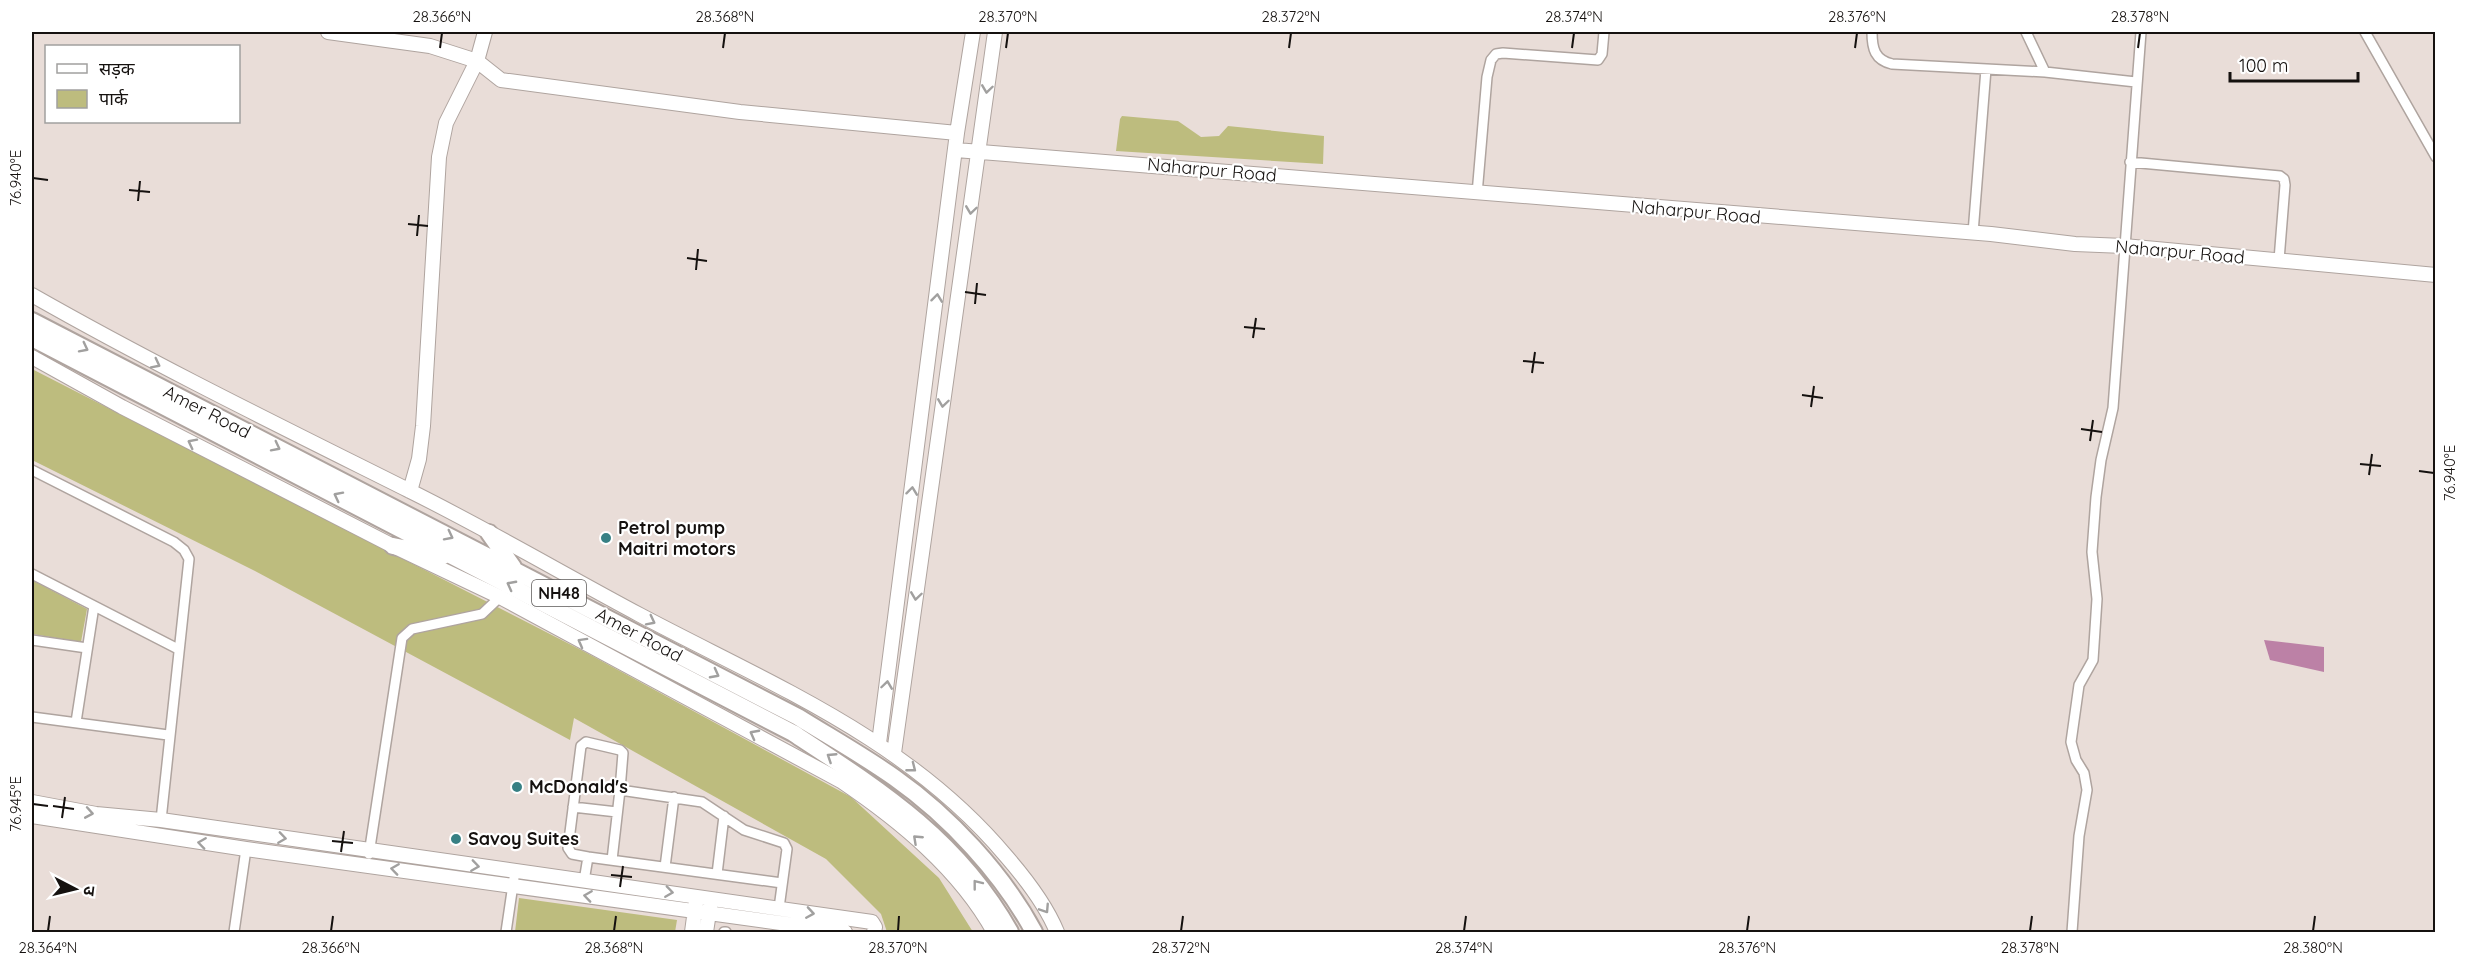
<svg xmlns="http://www.w3.org/2000/svg" width="2467" height="964" font-family="Quicksand,'Noto Sans Devanagari',sans-serif">
<style>
.green{fill:#bdbc7e}
.water{fill:#bc81a6}
.lines{fill:none;stroke-linecap:round;stroke-linejoin:round}
.street-casing{stroke:#afa49f;stroke-width:12}
.secondary-casing{stroke:#afa49f;stroke-width:16}
.highway-casing{stroke:#afa49f;stroke-width:20}
.street{stroke:#fff;stroke-width:9}
.secondary{stroke:#fff;stroke-width:14}
.highway{stroke:#fff;stroke-width:16}
.oneway{stroke:#a1a09f}
.ticks{fill:none;stroke:#15110f;stroke-width:2}
.poi-dot{fill:#378084;stroke:#fff;stroke-width:2}
.labels{text-anchor:middle;stroke-width:4.5;stroke-linejoin:round;paint-order:stroke}
.shield{fill:#fff;stroke:#5b5857;stroke-width:1.5}
.shield-label{font-size:16px;font-weight:bold;fill:#15110f}
.street-label{font-size:18px;fill:#15110f;stroke:#fff}
.poi-label{font-size:18px;font-weight:bold;fill:#15110f;stroke:#fff;text-anchor:start}
.neatline{fill:none;stroke:#15110f;stroke-width:2}
.ticks-label{font-size:15px;text-anchor:middle;fill:#15110f}
</style>
<rect width="100%" height="100%" fill="#e9ddd8"/>
<path class="green" d="M 1122,116 L 1178,121 L 1201,137 L 1219,136 L 1228,126 L 1324,136 L 1323,164 L 1116,151 L 1120,119 Z
M 32,369 L 585,652 L 851,797 L 939,878 L 973,932 L 887,932 L 881,914 L 826,859 L 574,718 L 570,740 L 255,571 L 32,460 Z
M 32,580 L 87,609 L 81,642 L 32,634 Z
M 519,898 L 677,920 L 675,932 L 515,932 Z"/>
<path class="water" d="M 2264,640 L 2324,647 L 2324,672 L 2270,660 Z"/>
<g class="lines">
<g class="street-casing">
<path id="street" d="M 1872,32 C 1872,49 1875,60 1892,64 L 2045,72 L 2136,82
M 2026,32 L 2045,72
M 2365,32 L 2436,157
M 2130,162 L 2280,176 L 2284,179 L 2285,185 L 2279,260
M 1477,194 L 1487,77 L 1491,60 L 1496,54 L 1503,53 L 1598,60 L 1602,54 L 1604,32
M 1973,233 L 1986,69
M 32,470 L 174,542 L 184,550 L 189,559 L 161,820
M 32,574 L 178,649
M 32,640 L 87,648
M 32,717 L 168,735
M 76,722 L 94,606
M 573,807 L 617,812
M 369,854 L 402,638 L 412,629 L 482,614 L 500,597
M 588,857 L 782,883
M 612,860 L 620,790
M 665,867 L 674,797
M 717,874 L 724,816
M 584,881 L 588,857 L 572,854 L 568,848 L 581,746 L 586,742 L 620,750 L 623,753 L 620,790 L 702,802 L 744,830 L 784,843 L 787,849 L 779,908
M 234,932 L 246,849
M 506,932 L 515,871
M 724,932 L 726,932
M 2072,932 L 2079,836 L 2087,790 L 2084,773 L 2076,760 L 2071,742 L 2079,685 L 2093,660 L 2097,599 L 2092,552 L 2096,497 L 2101,460 L 2113,408 L 2141,32"/>
</g>
<g class="secondary-casing">
<path id="secondary" d="M 328,32 L 430,46 L 477,61 L 501,80 L 740,112 L 957,133
M 956,150 L 1991,234 L 2075,244 L 2124,246 L 2436,275
M 32,295 C 155,365 282,427 408,490 C 487,529 563,574 640,615 C 772,685 908,739 1006,856 C 1026,879 1046,905 1057,932
M 32,357 L 122,407 L 393,546 L 500,597 L 841,781 C 900,821 959,869 994,932
M 410,491 L 419,459 L 423,426 L 439,157 L 446,123 L 477,61 L 485,32
M 879,743 L 957,133 L 973,32
M 894,753 L 995,32
M 32,802 L 96,814 L 161,820 L 872,922 L 875,927 L 874,932
M 32,816 L 246,849 L 845,932
M 692,932 L 696,902
M 706,932 L 710,906"/>
</g>
<g class="highway-casing">
<path id="highway" d="M 32,321 L 798,717 C 830,737 864,756 895,778 C 949,816 1003,874 1034,932
M 32,338 L 793,733 C 880,790 958,839 1010,932
M 489,533 L 513,567
M 393,546 L 443,556"/>
</g>
<use href="#street" class="street"/>
<use href="#secondary" class="secondary"/>
<use href="#highway" class="highway"/>
</g>
<defs><path id="oneway-chevron" d="M-2-3.5L2.5 0L-2 3.5" fill="none" stroke-width="1.6" stroke-linecap="round" stroke-linejoin="round" transform="scale(1.5)"/></defs>
<g class="oneway">
<use href="#oneway-chevron" transform="translate(987 89) rotate(98)"/>
<use href="#oneway-chevron" transform="translate(971 210) rotate(98)"/>
<use href="#oneway-chevron" transform="translate(937 298) rotate(-83)"/>
<use href="#oneway-chevron" transform="translate(84 348) rotate(27)"/>
<use href="#oneway-chevron" transform="translate(156 364) rotate(27)"/>
<use href="#oneway-chevron" transform="translate(943 403) rotate(98)"/>
<use href="#oneway-chevron" transform="translate(192 443) rotate(-153)"/>
<use href="#oneway-chevron" transform="translate(276 447) rotate(27)"/>
<use href="#oneway-chevron" transform="translate(912 491) rotate(-83)"/>
<use href="#oneway-chevron" transform="translate(338 496) rotate(-153)"/>
<use href="#oneway-chevron" transform="translate(449 536) rotate(27)"/>
<use href="#oneway-chevron" transform="translate(511 585) rotate(-152)"/>
<use href="#oneway-chevron" transform="translate(916 596) rotate(98)"/>
<use href="#oneway-chevron" transform="translate(651 621) rotate(27)"/>
<use href="#oneway-chevron" transform="translate(582 642) rotate(-151)"/>
<use href="#oneway-chevron" transform="translate(715 674) rotate(28)"/>
<use href="#oneway-chevron" transform="translate(887 685) rotate(-82)"/>
<use href="#oneway-chevron" transform="translate(754 734) rotate(-152)"/>
<use href="#oneway-chevron" transform="translate(831 757) rotate(-147)"/>
<use href="#oneway-chevron" transform="translate(912 768) rotate(38)"/>
<use href="#oneway-chevron" transform="translate(89 813) rotate(10)"/>
<use href="#oneway-chevron" transform="translate(282 838) rotate(8)"/>
<use href="#oneway-chevron" transform="translate(917 839) rotate(-137)"/>
<use href="#oneway-chevron" transform="translate(202 843) rotate(-172)"/>
<use href="#oneway-chevron" transform="translate(475 866) rotate(8)"/>
<use href="#oneway-chevron" transform="translate(395 869) rotate(-172)"/>
<use href="#oneway-chevron" transform="translate(977 884) rotate(-128)"/>
<use href="#oneway-chevron" transform="translate(669 892) rotate(8)"/>
<use href="#oneway-chevron" transform="translate(588 896) rotate(-172)"/>
<use href="#oneway-chevron" transform="translate(1045 909) rotate(57)"/>
<use href="#oneway-chevron" transform="translate(810 913) rotate(9)"/>
</g>
<path class="ticks" d="M 440,48 L 442,33M 723,48 L 725,33M 1006,48 L 1008,33M 1289,48 L 1291,33M 1572,48 L 1574,33M 1855,48 L 1857,33M 2138,48 L 2140,33M 33,178 L 48,180M 129,190 L 150,192M 138,201 L 140,181M 408,224 L 428,226M 417,236 L 419,215M 687,258 L 707,261M 696,270 L 698,249M 965,292 L 986,295M 975,304 L 977,283M 1244,327 L 1265,329M 1253,338 L 1256,318M 1523,361 L 1544,363M 1532,373 L 1535,352M 1802,395 L 1823,398M 1811,407 L 1814,386M 2081,429 L 2102,432M 2090,441 L 2093,420M 2360,464 L 2381,466M 2419,471 L 2434,473M 2369,475 L 2372,454M 33,804 L 48,806M 53,806 L 74,809M 62,818 L 65,797M 332,841 L 353,843M 341,852 L 344,831M 611,875 L 632,877M 620,887 L 623,866M 48,931 L 50,916M 331,931 L 333,916M 614,931 L 616,916M 898,931 L 899,916M 1181,931 L 1183,916M 1464,931 L 1466,916M 1747,931 L 1749,916M 2030,931 L 2032,916M 2313,931 L 2315,916"/>
<g class="poi-dot">
<circle cx="606" cy="538" r="6"/>
<circle cx="517" cy="787" r="6"/>
<circle cx="456" cy="839" r="6"/>
</g>
<g class="labels">
<rect class="shield" x="532" y="580" width="54" height="26" rx="4.5"/>
<g class="shield-label">
<text x="559" y="599">NH48</text>
</g>
<g class="street-label">
<text transform="translate(1212 170) rotate(5)" y="6">Naharpur Road</text>
<text transform="translate(1696 212) rotate(5)" y="6">Naharpur Road</text>
<text transform="translate(2180 252) rotate(5)" y="6">Naharpur Road</text>
<text transform="translate(207 412) rotate(27)" y="6">Amer Road</text>
<text transform="translate(639 635) rotate(28)" y="6">Amer Road</text>
</g>
<g class="poi-label">
<text x="618" y="534">Petrol pump<tspan x="618" dy="21">Maitri motors</tspan></text>
<text x="529" y="793">McDonald's</text>
<text x="468" y="845">Savoy Suites</text>
</g>
</g>
<rect width="2467" height="964" fill="none" stroke="#ffffff" stroke-width="66"/>
<rect x="45" y="45" width="195" height="78" fill="#ffffff" stroke="#a1a09f" stroke-width="1.5"/>
<rect x="57" y="64" width="30" height="9" fill="#ffffff" stroke="#a1a09f" stroke-width="1.5"/>
<text x="99" y="75" font-size="18" fill="#15110f">सड़क</text>
<rect x="57" y="90" width="30" height="18" fill="#bdbc7e" stroke="#a1a09f" stroke-width="1.5"/>
<text x="99" y="105" font-size="18" fill="#15110f">पार्क</text>
<g transform="translate(75 889) rotate(97)" stroke="#ffffff" stroke-width="4.5" paint-order="stroke">
<path d="M0-4.5L10 22L0 15L-10 22Z" fill="#15110f"/>
<text y="-9" font-size="16" font-weight="bold" text-anchor="middle" fill="#15110f">उ</text>
</g>
<path d="M2230 72v9h128v-9" fill="none" stroke="#15110f" stroke-width="3"/>
<text x="2239" y="72" font-size="18" fill="#15110f" stroke="#ffffff" stroke-width="4.5" paint-order="stroke">100 m</text>
<rect x="33" y="33" width="2401" height="898" class="neatline"/>
<g class="ticks-label">
<text x="442" y="22">28.366°N</text>
<text x="725" y="22">28.368°N</text>
<text x="1008" y="22">28.370°N</text>
<text x="1291" y="22">28.372°N</text>
<text x="1574" y="22">28.374°N</text>
<text x="1857" y="22">28.376°N</text>
<text x="2140" y="22">28.378°N</text>
<text transform="translate(16 178) rotate(-90)" y="5">76.940°E</text>
<text transform="translate(2450 473) rotate(-90)" y="5">76.940°E</text>
<text transform="translate(16 804) rotate(-90)" y="5">76.945°E</text>
<text x="48" y="953">28.364°N</text>
<text x="331" y="953">28.366°N</text>
<text x="614" y="953">28.368°N</text>
<text x="898" y="953">28.370°N</text>
<text x="1181" y="953">28.372°N</text>
<text x="1464" y="953">28.374°N</text>
<text x="1747" y="953">28.376°N</text>
<text x="2030" y="953">28.378°N</text>
<text x="2313" y="953">28.380°N</text>
</g>
</svg>
